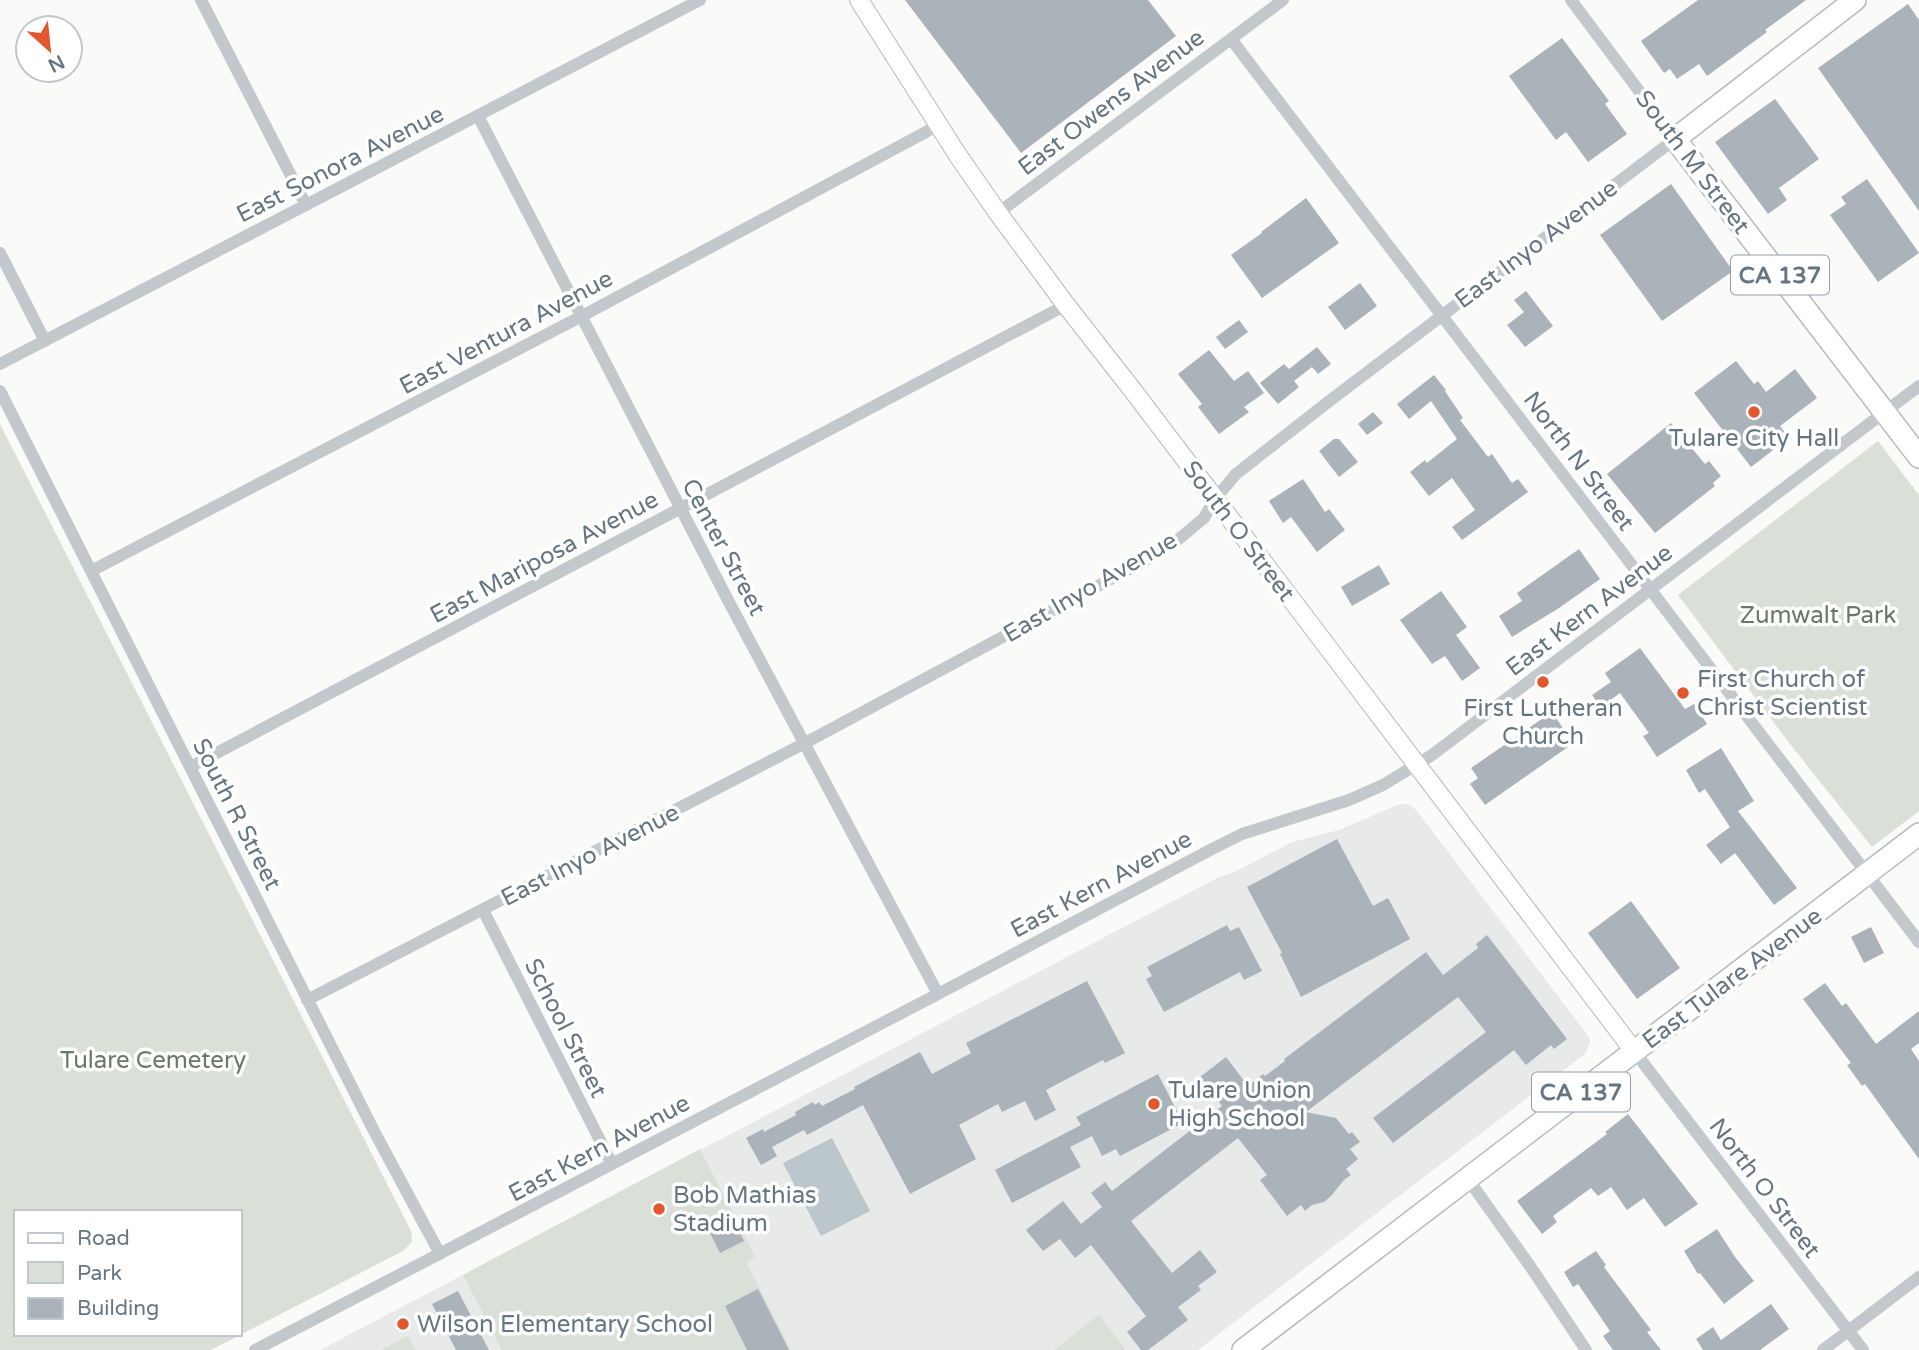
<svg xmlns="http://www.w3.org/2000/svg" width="1919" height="1350" font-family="'Varela Round',sans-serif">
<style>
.built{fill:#e8e9e9}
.green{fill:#dadfd7;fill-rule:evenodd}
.water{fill:#bbc7cb}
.building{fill:#aab3b9}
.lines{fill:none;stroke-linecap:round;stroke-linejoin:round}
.secondary-casing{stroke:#b3babf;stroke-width:20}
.primary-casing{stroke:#b5babe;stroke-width:24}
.street{stroke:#c3c8cc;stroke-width:12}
.secondary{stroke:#fff;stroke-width:18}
.primary{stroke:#fff;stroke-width:21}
.poi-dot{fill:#e4572e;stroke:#fff;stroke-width:2.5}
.labels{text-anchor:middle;stroke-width:7;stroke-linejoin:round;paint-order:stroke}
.shield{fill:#fff;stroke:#939fa8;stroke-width:2}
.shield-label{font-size:23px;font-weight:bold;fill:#657683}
.street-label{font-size:24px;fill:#657683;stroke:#fff}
.poi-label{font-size:24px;fill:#657683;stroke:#fff;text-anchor:start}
.park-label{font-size:24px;fill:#687a64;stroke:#fff}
</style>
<rect width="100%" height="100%" fill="#fafaf8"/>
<path class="built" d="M 1400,804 L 1409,804 L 1417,811 L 1589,1037 L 1590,1042 L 1586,1053 L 1198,1350 L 320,1350 L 1219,877 L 1235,872 L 1292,842 L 1339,830 Z"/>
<path class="green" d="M 0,424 L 411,1231 L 412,1242 L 403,1251 L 211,1350 L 0,1350 ZM 16,1212 L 240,1212 L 240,1334 L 16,1334 Z
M 1878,441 L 1919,495 L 1919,811 L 1872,847 L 1790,744 L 1678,595 Z
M 700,1149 L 756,1258 L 746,1262 L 791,1350 L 502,1350 L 463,1275 Z
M 1099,1315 L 1126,1350 L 1054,1350 Z
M 408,1336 L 416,1350 L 381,1350 Z"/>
<path class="water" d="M 832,1138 L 870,1211 L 821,1236 L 783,1163 Z"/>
<path class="building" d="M 905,0 L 1148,0 L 1176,36 L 1021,153 Z
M 1698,0 L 1806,0 L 1765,30 L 1767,32 L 1707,76 L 1699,64 L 1677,79 L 1670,69 L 1664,73 L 1641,41 Z
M 1908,4 L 1919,20 L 1919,211 L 1818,68 Z
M 1562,38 L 1609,101 L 1605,104 L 1627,134 L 1588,162 L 1566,132 L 1556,140 L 1509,76 Z
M 1775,99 L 1819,159 L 1779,188 L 1787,200 L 1768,214 L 1715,142 Z
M 1867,179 L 1919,253 L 1878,282 L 1830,215 L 1846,204 L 1841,197 Z
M 1671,184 L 1733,271 L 1662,321 L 1600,235 Z
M 1306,198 L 1339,243 L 1262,298 L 1231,255 L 1262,233 L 1261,232 Z
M 1360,283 L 1377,306 L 1345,330 L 1328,307 Z
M 1526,291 L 1553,326 L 1525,347 L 1507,325 L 1524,312 L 1514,300 Z
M 1239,320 L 1248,332 L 1225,349 L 1216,337 Z
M 1317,347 L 1331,364 L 1318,374 L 1312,367 L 1294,381 L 1299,387 L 1278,404 L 1260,383 L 1284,364 L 1289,369 Z
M 1209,350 L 1234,381 L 1248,371 L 1264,393 L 1244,407 L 1249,412 L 1219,434 L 1198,407 L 1202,404 L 1178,374 Z
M 1736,361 L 1754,384 L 1758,381 L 1766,392 L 1795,369 L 1817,398 L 1780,426 L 1789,438 L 1751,467 L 1694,393 Z
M 1434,375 L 1446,390 L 1445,391 L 1463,418 L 1460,420 L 1488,457 L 1492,454 L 1512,483 L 1518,479 L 1528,492 L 1462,540 L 1452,527 L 1475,510 L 1452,478 L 1429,496 L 1410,472 L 1425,460 L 1427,463 L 1457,439 L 1431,401 L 1409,419 L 1397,404 Z
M 1373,412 L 1383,423 L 1367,435 L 1358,424 Z
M 1671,423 L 1705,464 L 1709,461 L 1721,476 L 1713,483 L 1715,486 L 1655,533 L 1607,474 Z
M 1334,439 L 1339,439 L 1358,462 L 1339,477 L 1319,451 Z
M 1303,479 L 1325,512 L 1329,509 L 1345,530 L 1317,552 L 1291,517 L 1283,523 L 1269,501 Z
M 1579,549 L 1600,579 L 1559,608 L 1512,637 L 1499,616 L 1522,601 L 1517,593 Z
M 1379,565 L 1390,584 L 1352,606 L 1341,587 Z
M 1441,591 L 1467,627 L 1456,635 L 1480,668 L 1462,681 L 1445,656 L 1432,664 L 1400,620 Z
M 1640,648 L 1685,709 L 1694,704 L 1707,724 L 1657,757 L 1643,736 L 1649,733 L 1620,693 L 1601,707 L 1592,695 L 1611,682 L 1605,673 Z
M 1552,712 L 1563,728 L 1558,732 L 1568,747 L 1485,805 L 1470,784 L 1478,778 L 1471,768 Z
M 1721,748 L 1754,801 L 1738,811 L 1797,888 L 1774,905 L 1735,853 L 1721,864 L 1706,845 L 1730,827 L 1705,789 L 1699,793 L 1686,770 Z
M 1337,839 L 1373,906 L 1388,898 L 1410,939 L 1301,997 L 1280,954 L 1282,953 L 1247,887 Z
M 1631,901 L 1680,968 L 1637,999 L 1588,933 Z
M 1227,925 L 1230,931 L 1239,927 L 1262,971 L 1244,980 L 1240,972 L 1164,1012 L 1146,979 L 1152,976 L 1147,967 Z
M 1871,927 L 1884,953 L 1864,963 L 1851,937 Z
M 1487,935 L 1567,1039 L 1554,1049 L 1551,1045 L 1526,1065 L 1514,1050 L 1393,1143 L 1373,1118 L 1486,1032 L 1458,997 L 1306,1112 L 1336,1118 L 1349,1134 L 1352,1132 L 1360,1142 L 1350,1149 L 1358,1159 L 1346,1169 L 1351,1175 L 1344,1180 L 1331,1196 L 1324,1202 L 1312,1205 L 1305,1211 L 1301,1205 L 1287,1216 L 1260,1180 L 1267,1175 L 1238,1138 L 1131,1221 L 1172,1273 L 1200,1250 L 1217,1272 L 1198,1286 L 1201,1290 L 1178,1307 L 1188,1320 L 1148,1350 L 1141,1350 L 1127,1332 L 1146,1316 L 1091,1245 L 1075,1258 L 1060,1239 L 1043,1251 L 1026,1230 L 1063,1201 L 1081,1224 L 1102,1207 L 1091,1193 L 1105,1182 L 1112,1191 L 1222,1106 L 1200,1077 L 1226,1057 L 1248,1086 L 1263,1074 L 1265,1076 L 1285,1061 L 1284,1059 L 1426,952 L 1443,975 L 1478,948 L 1476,944 Z
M 1087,981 L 1125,1053 L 1105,1063 L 1103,1060 L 1046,1090 L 1056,1110 L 1035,1121 L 1025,1101 L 1002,1112 L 998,1104 L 959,1125 L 976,1159 L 910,1194 L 863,1105 L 807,1135 L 804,1130 L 772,1147 L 777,1156 L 761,1165 L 746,1138 L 763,1129 L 764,1132 L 796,1115 L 795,1112 L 813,1102 L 815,1105 L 819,1102 L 822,1106 L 855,1089 L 854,1087 L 920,1052 L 932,1074 L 971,1053 L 966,1043 Z
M 1825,983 L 1842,1006 L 1846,1003 L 1876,1044 L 1919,1011 L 1919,1043 L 1911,1049 L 1919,1061 L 1919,1159 L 1865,1084 L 1862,1086 L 1847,1065 L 1851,1063 L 1803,999 Z
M 1158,1074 L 1183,1123 L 1120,1156 L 1116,1149 L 1102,1156 L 1092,1136 L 1070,1147 L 1081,1167 L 1012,1203 L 995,1170 L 1081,1125 L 1076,1117 Z
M 1628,1114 L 1698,1204 L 1665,1227 L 1644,1198 L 1627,1210 L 1611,1187 L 1598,1196 L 1591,1188 L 1553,1216 L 1557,1222 L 1542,1234 L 1517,1201 L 1607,1134 L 1605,1132 Z
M 734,1221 L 744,1241 L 720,1253 L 710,1233 Z
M 1717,1229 L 1735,1257 L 1754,1281 L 1724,1304 L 1700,1273 L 1698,1274 L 1684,1251 Z
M 1596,1251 L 1606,1265 L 1604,1267 L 1651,1330 L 1647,1332 L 1661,1350 L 1613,1350 L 1603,1336 L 1610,1331 L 1578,1284 L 1573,1287 L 1564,1272 Z
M 758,1289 L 789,1350 L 747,1350 L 725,1306 Z
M 458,1291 L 489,1350 L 456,1350 L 432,1304 Z
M 1771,1304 L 1789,1329 L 1760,1350 L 1703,1350 L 1696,1339 L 1713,1327 L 1721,1340 Z"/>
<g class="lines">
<g class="secondary-casing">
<path id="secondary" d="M 859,0 L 959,157 L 998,213 L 1066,305 L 1134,392 L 1634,1051"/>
</g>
<g class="primary-casing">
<path id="primary" d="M 1855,0 L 1675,139 L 1919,457
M 1243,1350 L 1919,834"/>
</g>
<path class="street" d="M 201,0 L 306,205
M 1231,39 L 1919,942
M 478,116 L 730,604 L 938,994
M 998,213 L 1283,0
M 0,253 L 45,341
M 0,364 L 700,0
M 0,391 L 374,1131 L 440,1254
M 91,571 L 582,316 L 939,125
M 190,767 L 1066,305
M 483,910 L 612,1164
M 307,1000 L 805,743 L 1135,566 L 1174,543 L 1204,518 L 1215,499 L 1236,474 L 1328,402 L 1675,139 L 1571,0
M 1634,1051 L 1863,1350
M 1468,1179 L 1530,1266 L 1586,1350
M 255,1350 L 938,994 L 1212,849 L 1242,834 L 1349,800 L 1383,785 L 1432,755 L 1919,386
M 1823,1350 L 1919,1277"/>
<use href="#secondary" class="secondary"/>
<use href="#primary" class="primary"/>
</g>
<g class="poi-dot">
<circle cx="1754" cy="412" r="7"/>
<circle cx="1543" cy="682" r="7"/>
<circle cx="1683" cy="693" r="7"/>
<circle cx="1154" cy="1104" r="7"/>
<circle cx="659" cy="1209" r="7"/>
<circle cx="403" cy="1324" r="7"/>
</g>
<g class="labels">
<g class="shield">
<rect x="1731" y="255.5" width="98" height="39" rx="5"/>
<rect x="1532" y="1072.5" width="98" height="39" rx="5"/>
</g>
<g class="shield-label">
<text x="1780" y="283">CA 137</text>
<text x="1581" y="1100">CA 137</text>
</g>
<g class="street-label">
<text transform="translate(1111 102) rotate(-37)" y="8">East Owens Avenue</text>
<text transform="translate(1693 162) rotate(53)" y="8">South M Street</text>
<text transform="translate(340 164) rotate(-27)" y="8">East Sonora Avenue</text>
<text transform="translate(1536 244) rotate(-37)" y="8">East Inyo Avenue</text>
<text transform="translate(506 332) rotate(-28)" y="8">East Ventura Avenue</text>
<text transform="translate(1579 461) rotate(53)" y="8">North N Street</text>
<text transform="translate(1239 531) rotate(53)" y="8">South O Street</text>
<text transform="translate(724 547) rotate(62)" y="8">Center Street</text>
<text transform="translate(544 557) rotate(-28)" y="8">East Mariposa Avenue</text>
<text transform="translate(1090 587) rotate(-30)" y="8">East Inyo Avenue</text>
<text transform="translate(1589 610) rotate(-37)" y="8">East Kern Avenue</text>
<text transform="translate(237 814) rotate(63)" y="8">South R Street</text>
<text transform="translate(590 855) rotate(-27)" y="8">East Inyo Avenue</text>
<text transform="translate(1101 884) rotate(-28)" y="8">East Kern Avenue</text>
<text transform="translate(1732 978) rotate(-37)" y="8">East Tulare Avenue</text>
<text transform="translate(566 1028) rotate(63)" y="8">School Street</text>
<text transform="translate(599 1148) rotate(-28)" y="8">East Kern Avenue</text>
<text transform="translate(1765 1188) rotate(53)" y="8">North O Street</text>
</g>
<g class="poi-label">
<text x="1754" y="446" text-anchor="middle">Tulare City Hall</text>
<text x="1697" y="687">First Church of<tspan x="1697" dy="28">Christ Scientist</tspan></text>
<text x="1543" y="716" text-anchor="middle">First Lutheran<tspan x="1543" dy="28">Church</tspan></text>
<text x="1168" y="1098">Tulare Union<tspan x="1168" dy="28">High School</tspan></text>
<text x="673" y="1203">Bob Mathias<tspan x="673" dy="28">Stadium</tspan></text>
<text x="417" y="1332">Wilson Elementary School</text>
</g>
<g class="park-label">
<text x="1818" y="623">Zumwalt Park</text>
<text x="153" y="1068">Tulare Cemetery</text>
</g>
</g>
<rect x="14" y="1210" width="228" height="126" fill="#ffffff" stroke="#c1c8cd" stroke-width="2"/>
<rect x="28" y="1233" width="35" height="10" fill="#ffffff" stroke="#c1c8cd" stroke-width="2"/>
<text x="77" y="1245" font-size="21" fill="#657683">Road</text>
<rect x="28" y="1262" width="35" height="21" fill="#dadfd7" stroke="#c1c8cd" stroke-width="2"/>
<text x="77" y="1280" font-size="21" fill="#657683">Park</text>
<rect x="28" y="1298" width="35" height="21" fill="#aab3b9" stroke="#c1c8cd" stroke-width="2"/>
<text x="77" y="1315" font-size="21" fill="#657683">Building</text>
<g transform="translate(49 49) rotate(153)"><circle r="33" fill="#ffffff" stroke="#c1c8cd" stroke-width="2"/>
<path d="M0-5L12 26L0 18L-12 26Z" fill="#e4572e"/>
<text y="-10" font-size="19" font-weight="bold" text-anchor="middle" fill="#657683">N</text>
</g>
</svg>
